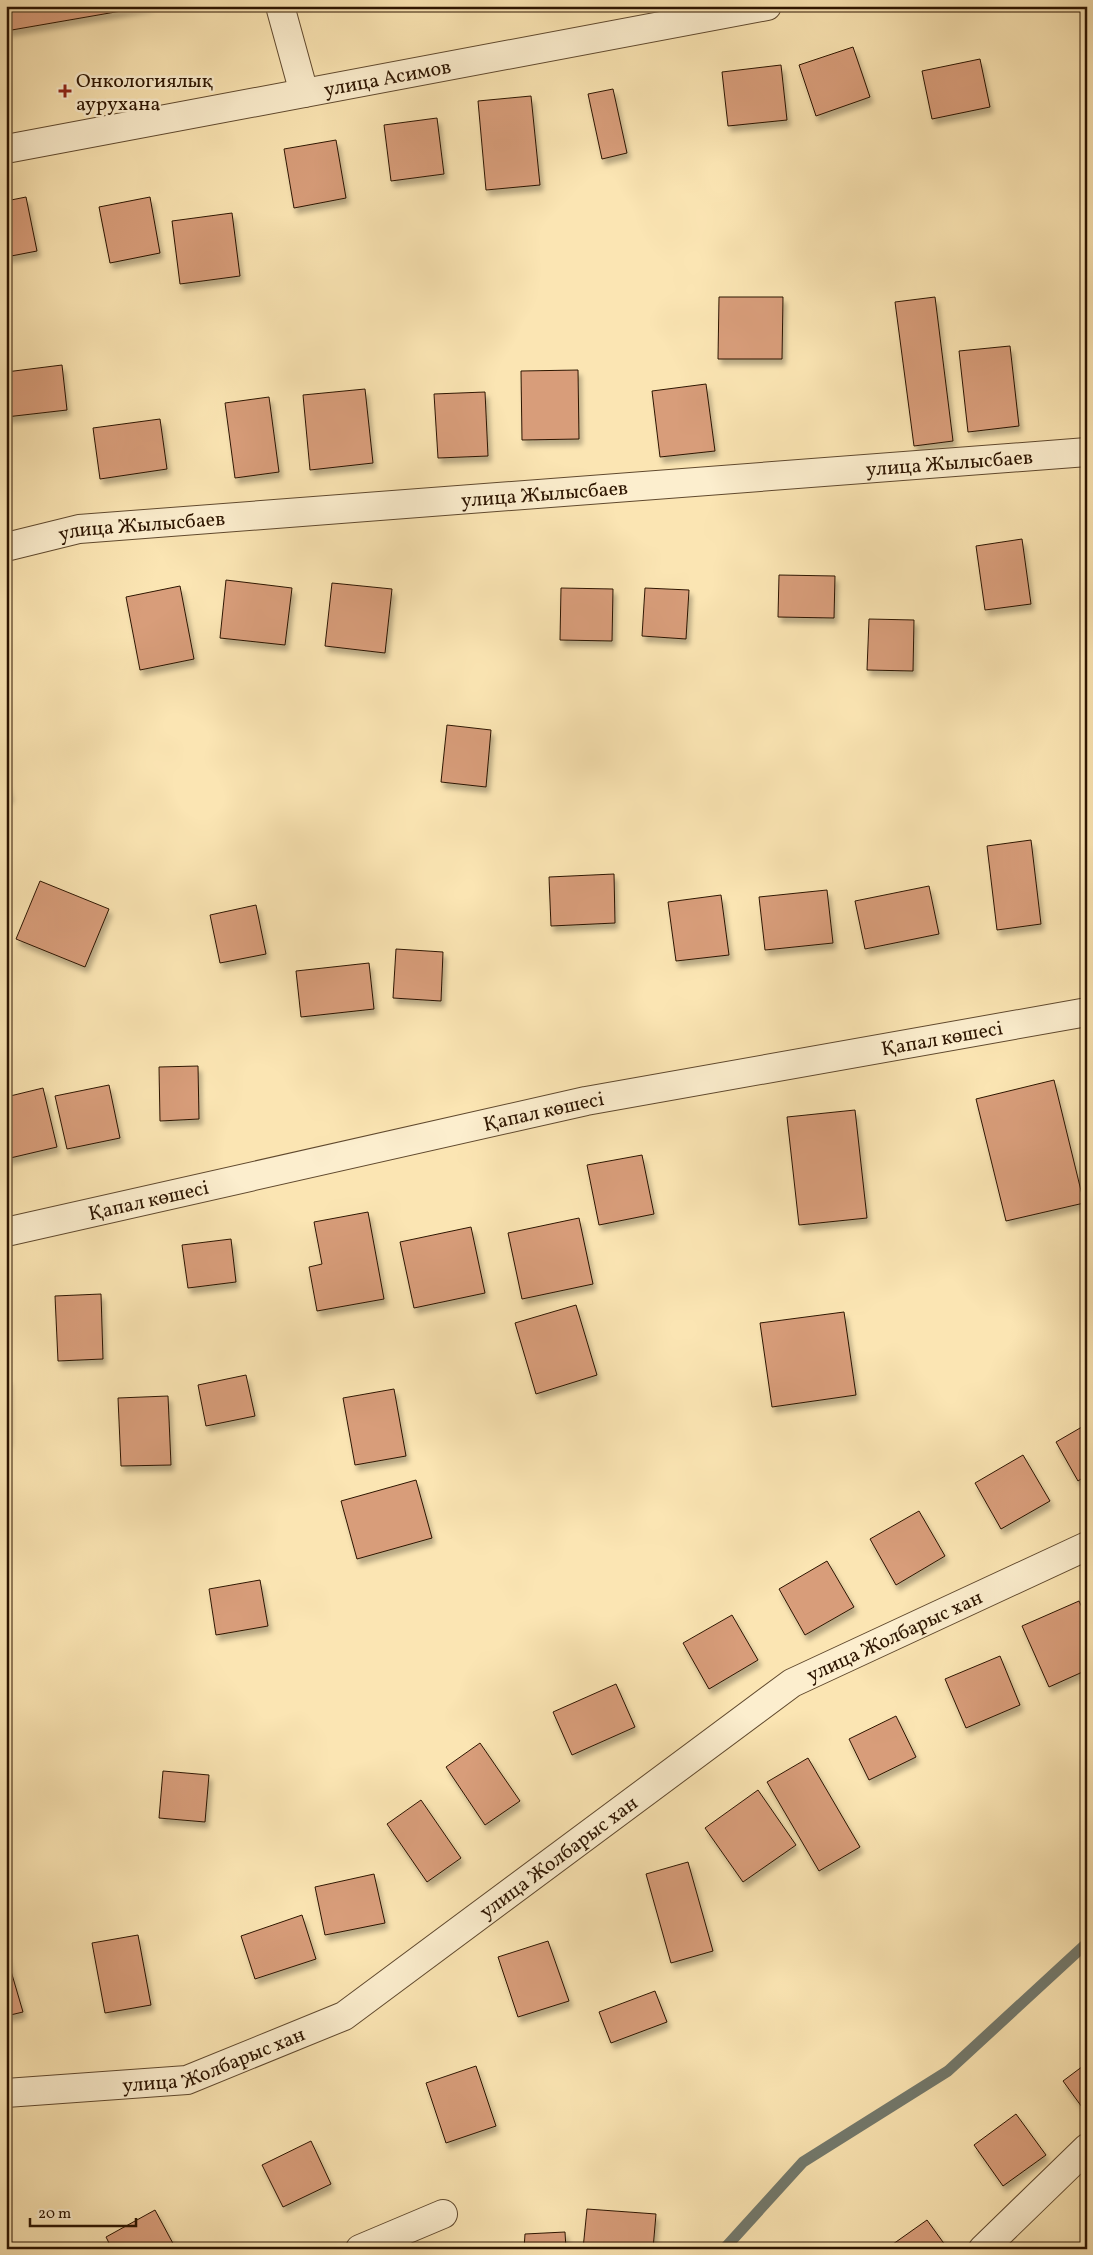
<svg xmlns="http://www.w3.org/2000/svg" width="1093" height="2255" font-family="Vollkorn,serif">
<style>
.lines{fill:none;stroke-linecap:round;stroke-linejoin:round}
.stream{stroke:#737a6e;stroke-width:11}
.building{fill:#d89d7a;stroke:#2d1501;filter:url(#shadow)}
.minor-casing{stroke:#60492e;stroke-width:30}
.minor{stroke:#fceece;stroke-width:28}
.poi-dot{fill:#8f2418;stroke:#fceece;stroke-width:2}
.labels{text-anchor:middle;stroke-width:5;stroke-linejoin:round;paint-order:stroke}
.street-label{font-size:20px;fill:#2d1501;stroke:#fceece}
.poi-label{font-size:20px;fill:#2d1501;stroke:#fceece;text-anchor:start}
</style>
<defs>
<filter id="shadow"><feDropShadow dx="3" dy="5.5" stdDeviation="2.5" flood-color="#0004"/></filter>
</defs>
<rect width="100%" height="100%" fill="#fbe5b3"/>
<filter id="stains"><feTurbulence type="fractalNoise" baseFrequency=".004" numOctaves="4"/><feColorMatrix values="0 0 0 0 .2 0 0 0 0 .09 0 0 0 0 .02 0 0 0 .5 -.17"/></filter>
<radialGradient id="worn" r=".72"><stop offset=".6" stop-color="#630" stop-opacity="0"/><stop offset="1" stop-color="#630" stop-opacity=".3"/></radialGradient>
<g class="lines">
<path class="stream" d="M 724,2249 L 803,2162 L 948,2071 L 1087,1943"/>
</g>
<path class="building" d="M 6,6 L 150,6 L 6,31 Z
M 853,47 L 870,97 L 816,116 L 799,65 Z
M 980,59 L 990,107 L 932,119 L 922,71 Z
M 781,65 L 787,120 L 728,126 L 722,72 Z
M 613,89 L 627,153 L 602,159 L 588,94 Z
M 531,96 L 540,185 L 486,190 L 478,101 Z
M 437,118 L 444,174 L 391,181 L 384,125 Z
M 336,140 L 346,198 L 294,208 L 284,149 Z
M 26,197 L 37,251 L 6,257 L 6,201 Z
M 150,197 L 160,253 L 110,263 L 99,207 Z
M 232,213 L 240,276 L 180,284 L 172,221 Z
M 719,297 L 783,297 L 782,359 L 718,359 Z
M 935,297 L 953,441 L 914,446 L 895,302 Z
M 1010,346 L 1019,426 L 968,432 L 959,351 Z
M 62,365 L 67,410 L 6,417 L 6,372 Z
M 578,370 L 579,439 L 522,440 L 521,371 Z
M 706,384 L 715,451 L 660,457 L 652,391 Z
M 365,389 L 373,463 L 310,470 L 303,395 Z
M 485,392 L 488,456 L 438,458 L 434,394 Z
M 269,397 L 279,472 L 235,478 L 225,403 Z
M 160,419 L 167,469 L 100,479 L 93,428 Z
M 1022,539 L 1031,604 L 985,610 L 976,546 Z
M 779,575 L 835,576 L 834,618 L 778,617 Z
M 226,580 L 292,588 L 285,645 L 220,638 Z
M 332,583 L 392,589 L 385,653 L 325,646 Z
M 180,586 L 194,659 L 140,670 L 126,597 Z
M 561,588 L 613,589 L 612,641 L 560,640 Z
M 645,588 L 689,590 L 686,639 L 642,636 Z
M 869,619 L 914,620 L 913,671 L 867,670 Z
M 447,725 L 491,730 L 486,787 L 441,782 Z
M 6,781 L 10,797 L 6,798 Z
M 1031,840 L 1041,924 L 997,930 L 987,846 Z
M 614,874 L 615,923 L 551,926 L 549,877 Z
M 40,881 L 109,909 L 85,967 L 16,939 Z
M 929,886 L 939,934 L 865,949 L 855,901 Z
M 827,890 L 833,943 L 765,950 L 759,897 Z
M 721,895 L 729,955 L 676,961 L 668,902 Z
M 256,905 L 266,954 L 220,963 L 210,915 Z
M 396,949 L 443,952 L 441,1001 L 393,998 Z
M 369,963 L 374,1009 L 301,1017 L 296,971 Z
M 198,1066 L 199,1119 L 160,1121 L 159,1067 Z
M 1054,1080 L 1084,1203 L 1006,1221 L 976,1099 Z
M 109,1085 L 120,1138 L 67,1149 L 55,1096 Z
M 43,1088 L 57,1147 L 6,1159 L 6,1097 Z
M 855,1110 L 867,1218 L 799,1225 L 787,1117 Z
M 642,1155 L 654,1214 L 599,1225 L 587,1165 Z
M 368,1212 L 384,1299 L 317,1311 L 309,1267 L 322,1264 L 314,1222 Z
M 579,1218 L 593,1284 L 522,1299 L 508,1233 Z
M 471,1227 L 485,1293 L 414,1308 L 400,1242 Z
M 231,1239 L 236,1282 L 188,1288 L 182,1245 Z
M 101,1294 L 103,1359 L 58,1361 L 55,1296 Z
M 576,1305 L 597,1375 L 536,1394 L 515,1323 Z
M 844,1312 L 856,1395 L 772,1407 L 760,1323 Z
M 246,1375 L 255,1416 L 206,1426 L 198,1385 Z
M 6,1379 L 8,1379 L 8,1442 L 6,1442 Z
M 394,1389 L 406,1456 L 355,1465 L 343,1398 Z
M 168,1396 L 171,1465 L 121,1466 L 118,1398 Z
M 1087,1424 L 1087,1475 L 1078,1481 L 1056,1442 Z
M 1023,1455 L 1050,1501 L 1001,1529 L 975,1483 Z
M 416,1480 L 432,1538 L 357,1559 L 341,1501 Z
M 919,1511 L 945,1556 L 896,1585 L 870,1539 Z
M 827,1561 L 854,1607 L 805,1635 L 779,1589 Z
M 260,1580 L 268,1626 L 216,1635 L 209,1589 Z
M 1079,1601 L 1087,1618 L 1087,1670 L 1049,1687 L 1022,1626 Z
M 732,1615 L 758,1660 L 709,1689 L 683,1643 Z
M 1000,1656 L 1020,1705 L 966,1728 L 945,1679 Z
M 616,1684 L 635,1727 L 572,1755 L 553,1712 Z
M 896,1716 L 916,1757 L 869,1780 L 849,1739 Z
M 480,1743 L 520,1801 L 485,1825 L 446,1767 Z
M 808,1758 L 860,1847 L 819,1871 L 767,1782 Z
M 163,1771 L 209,1775 L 205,1822 L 159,1818 Z
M 758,1790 L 796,1845 L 743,1882 L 705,1828 Z
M 421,1800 L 461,1858 L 427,1882 L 387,1824 Z
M 688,1862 L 713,1951 L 671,1963 L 646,1874 Z
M 374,1874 L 385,1923 L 325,1935 L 315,1887 Z
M 302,1915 L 316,1959 L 255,1979 L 241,1936 Z
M 138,1935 L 151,2005 L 105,2013 L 92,1943 Z
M 548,1941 L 569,2001 L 518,2017 L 498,1957 Z
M 6,1954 L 23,2012 L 6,2016 Z
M 655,1991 L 667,2022 L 611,2043 L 599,2012 Z
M 1087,2063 L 1087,2114 L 1063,2081 Z
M 476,2066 L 496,2126 L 446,2143 L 426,2083 Z
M 1016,2114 L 1046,2155 L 1003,2186 L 974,2145 Z
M 311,2141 L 331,2184 L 283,2207 L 262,2165 Z
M 587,2209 L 656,2214 L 653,2249 L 583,2249 Z
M 155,2210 L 176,2249 L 112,2249 L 106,2237 Z
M 927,2220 L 948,2249 L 886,2249 Z
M 565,2232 L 566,2249 L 524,2249 L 525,2234 Z"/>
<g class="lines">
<g class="minor-casing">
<g id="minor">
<path d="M 280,6 L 304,93"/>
<path id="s1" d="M 6,149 L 767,6"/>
<path id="s2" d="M 6,547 L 79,529 L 1087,452"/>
<path id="s3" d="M 6,1232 L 586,1101 L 1087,1012"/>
<path id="s4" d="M 6,2093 L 187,2080 L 344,2016 L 792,1683 L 1087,1546"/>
<path d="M 360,2249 L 443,2214"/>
<path d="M 983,2249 L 1087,2148"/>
</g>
</g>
<use href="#minor" class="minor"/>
</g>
<path class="poi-dot" d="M62.5 83.5h5v5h5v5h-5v5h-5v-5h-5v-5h5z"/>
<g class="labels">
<g class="street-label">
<text dy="7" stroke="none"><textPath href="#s1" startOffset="388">улица Асимов</textPath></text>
<text dy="7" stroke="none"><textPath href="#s2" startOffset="948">улица Жылысбаев</textPath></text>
<text dy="7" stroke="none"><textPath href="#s2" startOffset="542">улица Жылысбаев</textPath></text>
<text dy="7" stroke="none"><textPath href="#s2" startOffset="138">улица Жылысбаев</textPath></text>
<text dy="7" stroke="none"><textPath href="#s3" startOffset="956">Қапал көшесі</textPath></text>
<text dy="7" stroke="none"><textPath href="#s3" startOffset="551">Қапал көшесі</textPath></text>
<text dy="7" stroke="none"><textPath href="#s3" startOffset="146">Қапал көшесі</textPath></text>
<text dy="7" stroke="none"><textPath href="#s4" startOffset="1022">улица Жолбарыс хан</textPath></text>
<text dy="7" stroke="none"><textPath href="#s4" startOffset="618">улица Жолбарыс хан</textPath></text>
<text dy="7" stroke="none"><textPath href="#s4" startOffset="212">улица Жолбарыс хан</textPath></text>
</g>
<g class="poi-label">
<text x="76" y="87">Онкологиялық<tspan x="76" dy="23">аурухана</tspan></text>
</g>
</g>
<rect width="1093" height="2255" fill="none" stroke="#fbe5b3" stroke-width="25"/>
<rect x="8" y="8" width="1078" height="2240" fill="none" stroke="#2d1501" stroke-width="2.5"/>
<rect x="12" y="12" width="1068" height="2230" fill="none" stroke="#2d1501"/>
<path d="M30 2218v8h106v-8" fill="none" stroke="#2d1501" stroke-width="2.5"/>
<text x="38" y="2218" font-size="15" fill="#2d1501" stroke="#fceece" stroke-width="4" paint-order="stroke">20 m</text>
<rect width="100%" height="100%" filter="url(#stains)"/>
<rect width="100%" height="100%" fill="url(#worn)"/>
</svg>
